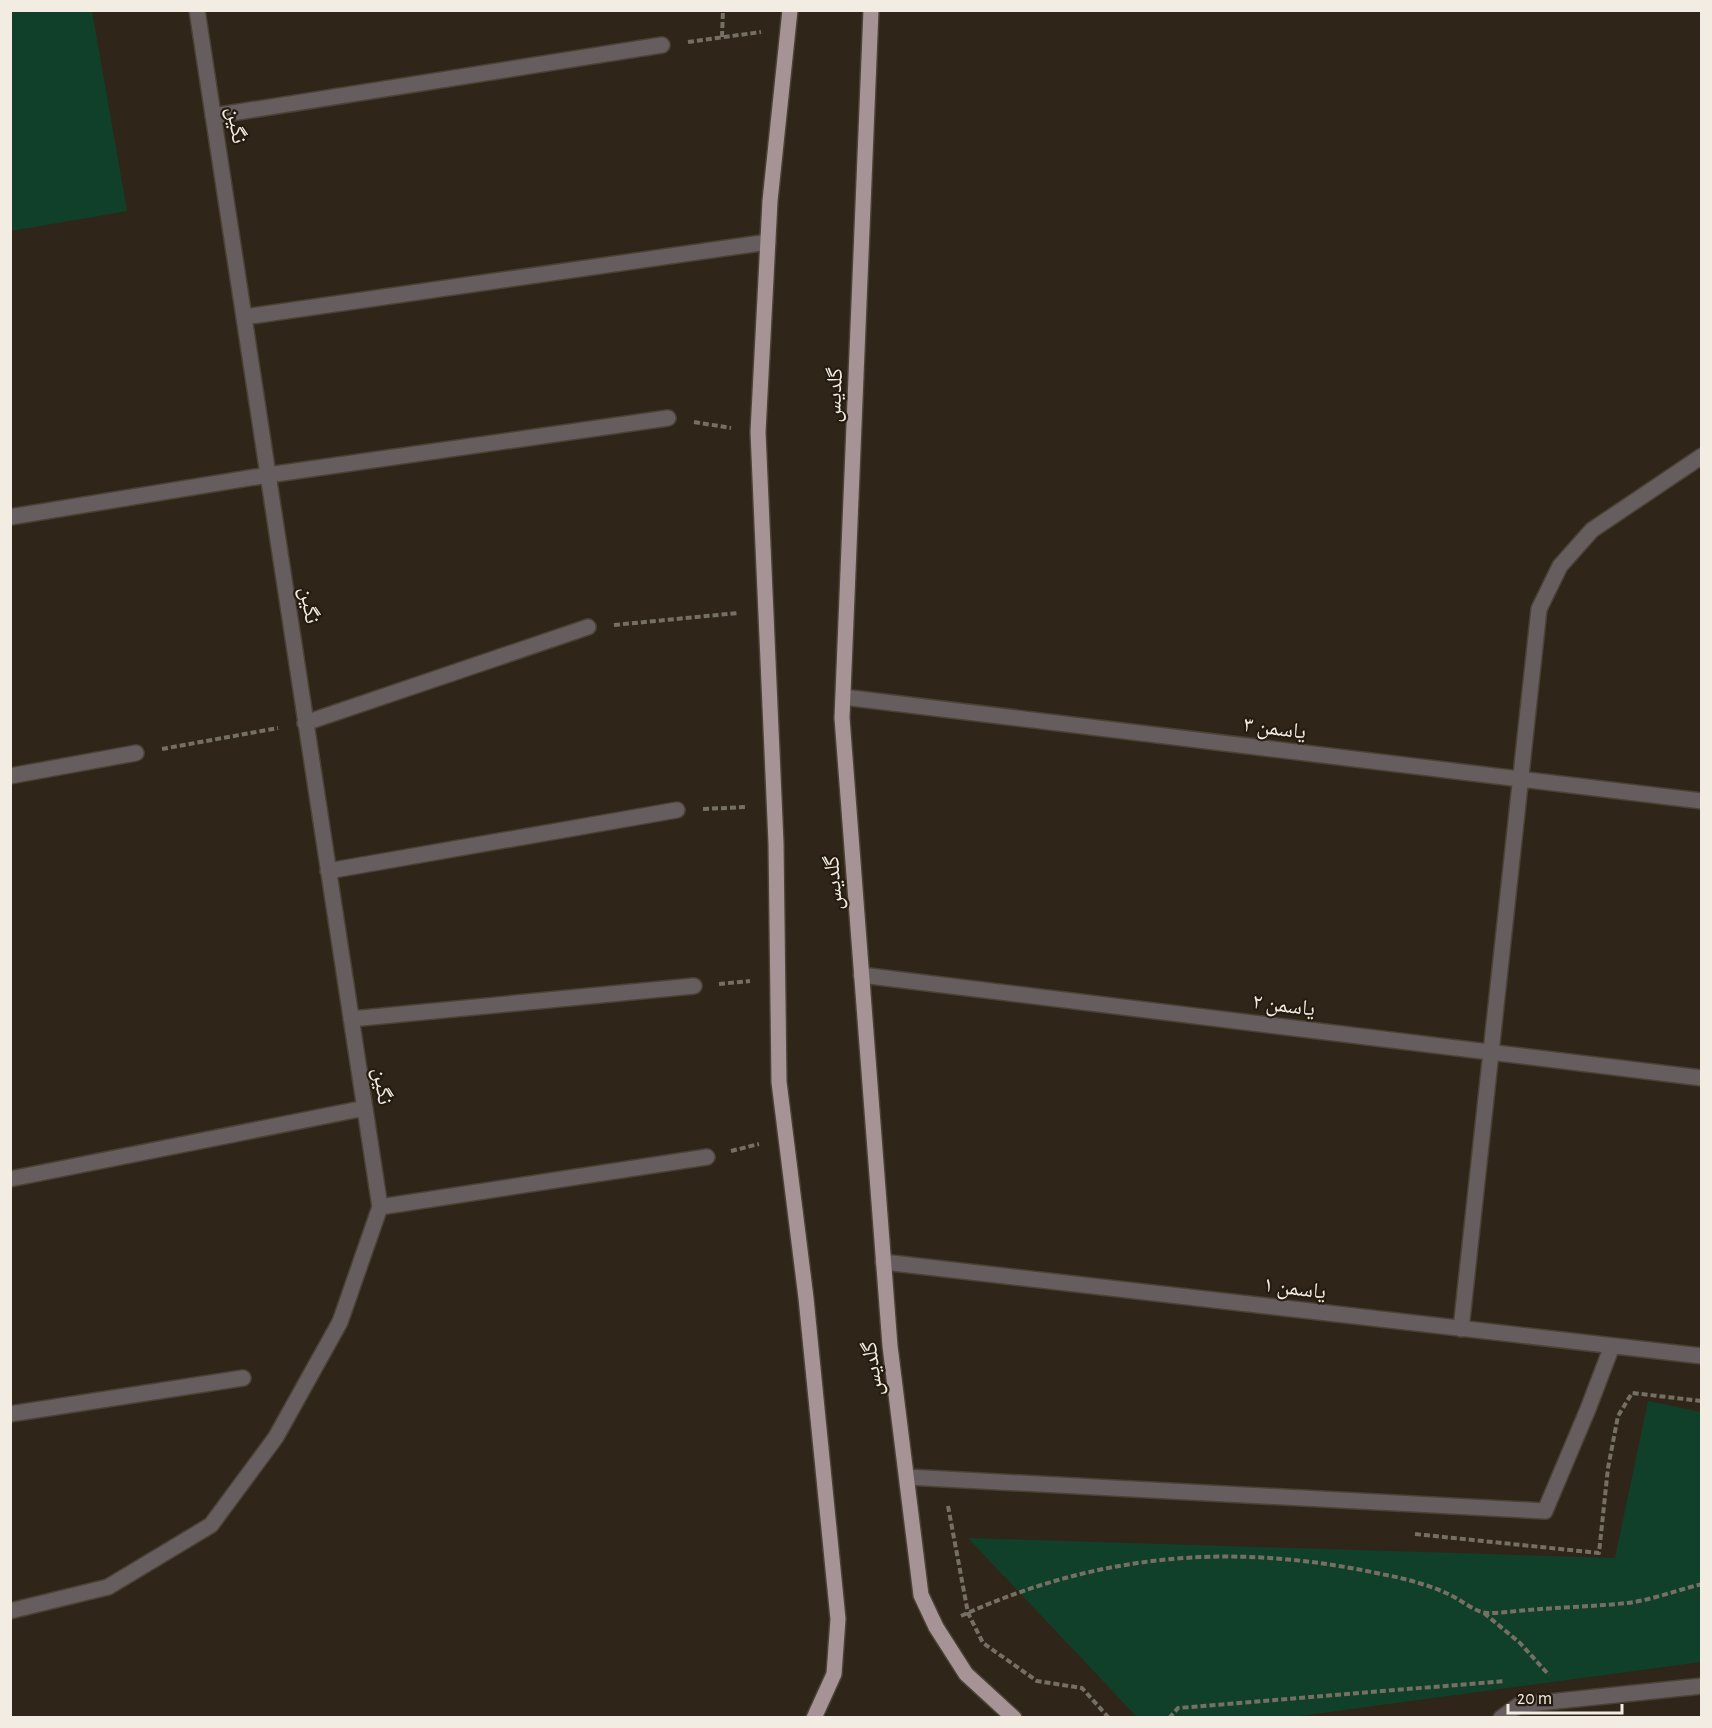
<svg xmlns="http://www.w3.org/2000/svg" width="1712" height="1728" font-family="'Alegreya Sans','Noto Naskh Arabic',sans-serif">
<style>
.green{fill:#11402a}
.lines{fill:none;stroke-linecap:round;stroke-linejoin:round}
.minor-casing{stroke:#4a4235;stroke-width:18}
.major-casing{stroke:#4a4235;stroke-width:18}
.path{stroke:#766f63;stroke-width:4;stroke-dasharray:6 3;stroke-linecap:butt}
.minor{stroke:#665d5f;stroke-width:15}
.major{stroke:#a59396;stroke-width:15}
.labels{text-anchor:middle;stroke-width:4.5;stroke-linejoin:round;paint-order:stroke}
.street-label{font-size:22px;fill:#f2ece3;stroke:#251c0f}
</style>
<rect width="100%" height="100%" fill="#2f2619"/>
<path class="green" d="M 11,10 L 92,11 L 127,211 L 11,231 Z
M 1648,1401 L 1701,1412 L 1701,1662 L 1292,1717 L 1137,1717 L 968,1538 L 1615,1558 Z"/>
<g class="lines">
<g class="minor-casing">
<path id="minor" d="M 213,116 L 662,45
M 244,317 L 768,242
M 10,517 L 268,475 L 668,418
M 843,697 L 1702,801
M 305,723 L 588,627
M 10,776 L 136,753
M 328,871 L 677,810
M 861,975 L 1702,1078
M 351,1019 L 694,986
M 10,1179 L 365,1108
M 380,1207 L 707,1157
M 883,1262 L 1702,1356
M 1461,1329 L 1539,609 L 1560,566 L 1592,530 L 1702,456
M 10,1414 L 243,1378
M 907,1477 L 1545,1511 L 1588,1409 L 1612,1346
M 10,1611 L 108,1587 L 211,1525 L 276,1437 L 340,1322 L 380,1207 L 197,10
M 1501,1718 L 1519,1705 L 1702,1686"/>
</g>
<g class="major-casing">
<path id="major" d="M 790,10 L 770,201 L 758,432 L 776,843 L 779,1082 L 806,1298 L 838,1619 L 834,1674 L 814,1718
M 871,10 L 842,718 L 890,1346 L 921,1595 L 936,1627 L 966,1674 L 1014,1718"/>
</g>
<path class="path" d="M 722,37 L 723,10
M 688,42 L 761,32
M 694,422 L 731,428
M 614,625 L 738,613
M 162,749 L 278,728
M 703,809 L 747,807
M 719,984 L 750,981
M 731,1151 L 759,1144
M 948,1506 L 968,1613 L 983,1643 L 1037,1681 L 1082,1688 L 1109,1718
M 1415,1534 L 1599,1553 L 1608,1468 L 1618,1416 L 1632,1393 L 1702,1401
M 1484,1613 L 1520,1643 L 1549,1675
M 961,1616 C 1098,1553 1235,1542 1381,1574 C 1403,1578 1426,1584 1446,1593 C 1459,1598 1474,1612 1487,1613 C 1504,1613 1523,1610 1541,1609 C 1569,1607 1598,1606 1627,1603 C 1652,1600 1677,1590 1702,1584
M 1169,1718 L 1178,1708 L 1505,1681"/>
<use href="#minor" class="minor"/>
<use href="#major" class="major"/>
</g>
<g class="labels">
<g class="street-label">
<text transform="translate(238 125) rotate(81)" y="8">نگین</text>
<text transform="translate(833 395) rotate(-88)" y="8">گلدیس</text>
<text transform="translate(311 605) rotate(81)" y="8">نگین</text>
<text transform="translate(1275 727) rotate(7)" y="8">یاسمن ۳</text>
<text transform="translate(832 883) rotate(-94)" y="8">گلدیس</text>
<text transform="translate(1284 1004) rotate(7)" y="8">یاسمن ۲</text>
<text transform="translate(384 1086) rotate(82)" y="8">نگین</text>
<text transform="translate(1295 1287) rotate(7)" y="8">یاسمن ۱</text>
<text transform="translate(871 1369) rotate(-97)" y="8">گلدیس</text>
</g>
</g>
<rect width="1712" height="1728" fill="none" stroke="#f2ece3" stroke-width="24"/>
<path d="M1508 1704v9h114v-9" fill="none" stroke="#f2ece3" stroke-width="3"/>
<text x="1517" y="1704" font-size="18" fill="#f2ece3" stroke="#251c0f" stroke-width="4.5" paint-order="stroke">20 m</text>
</svg>
